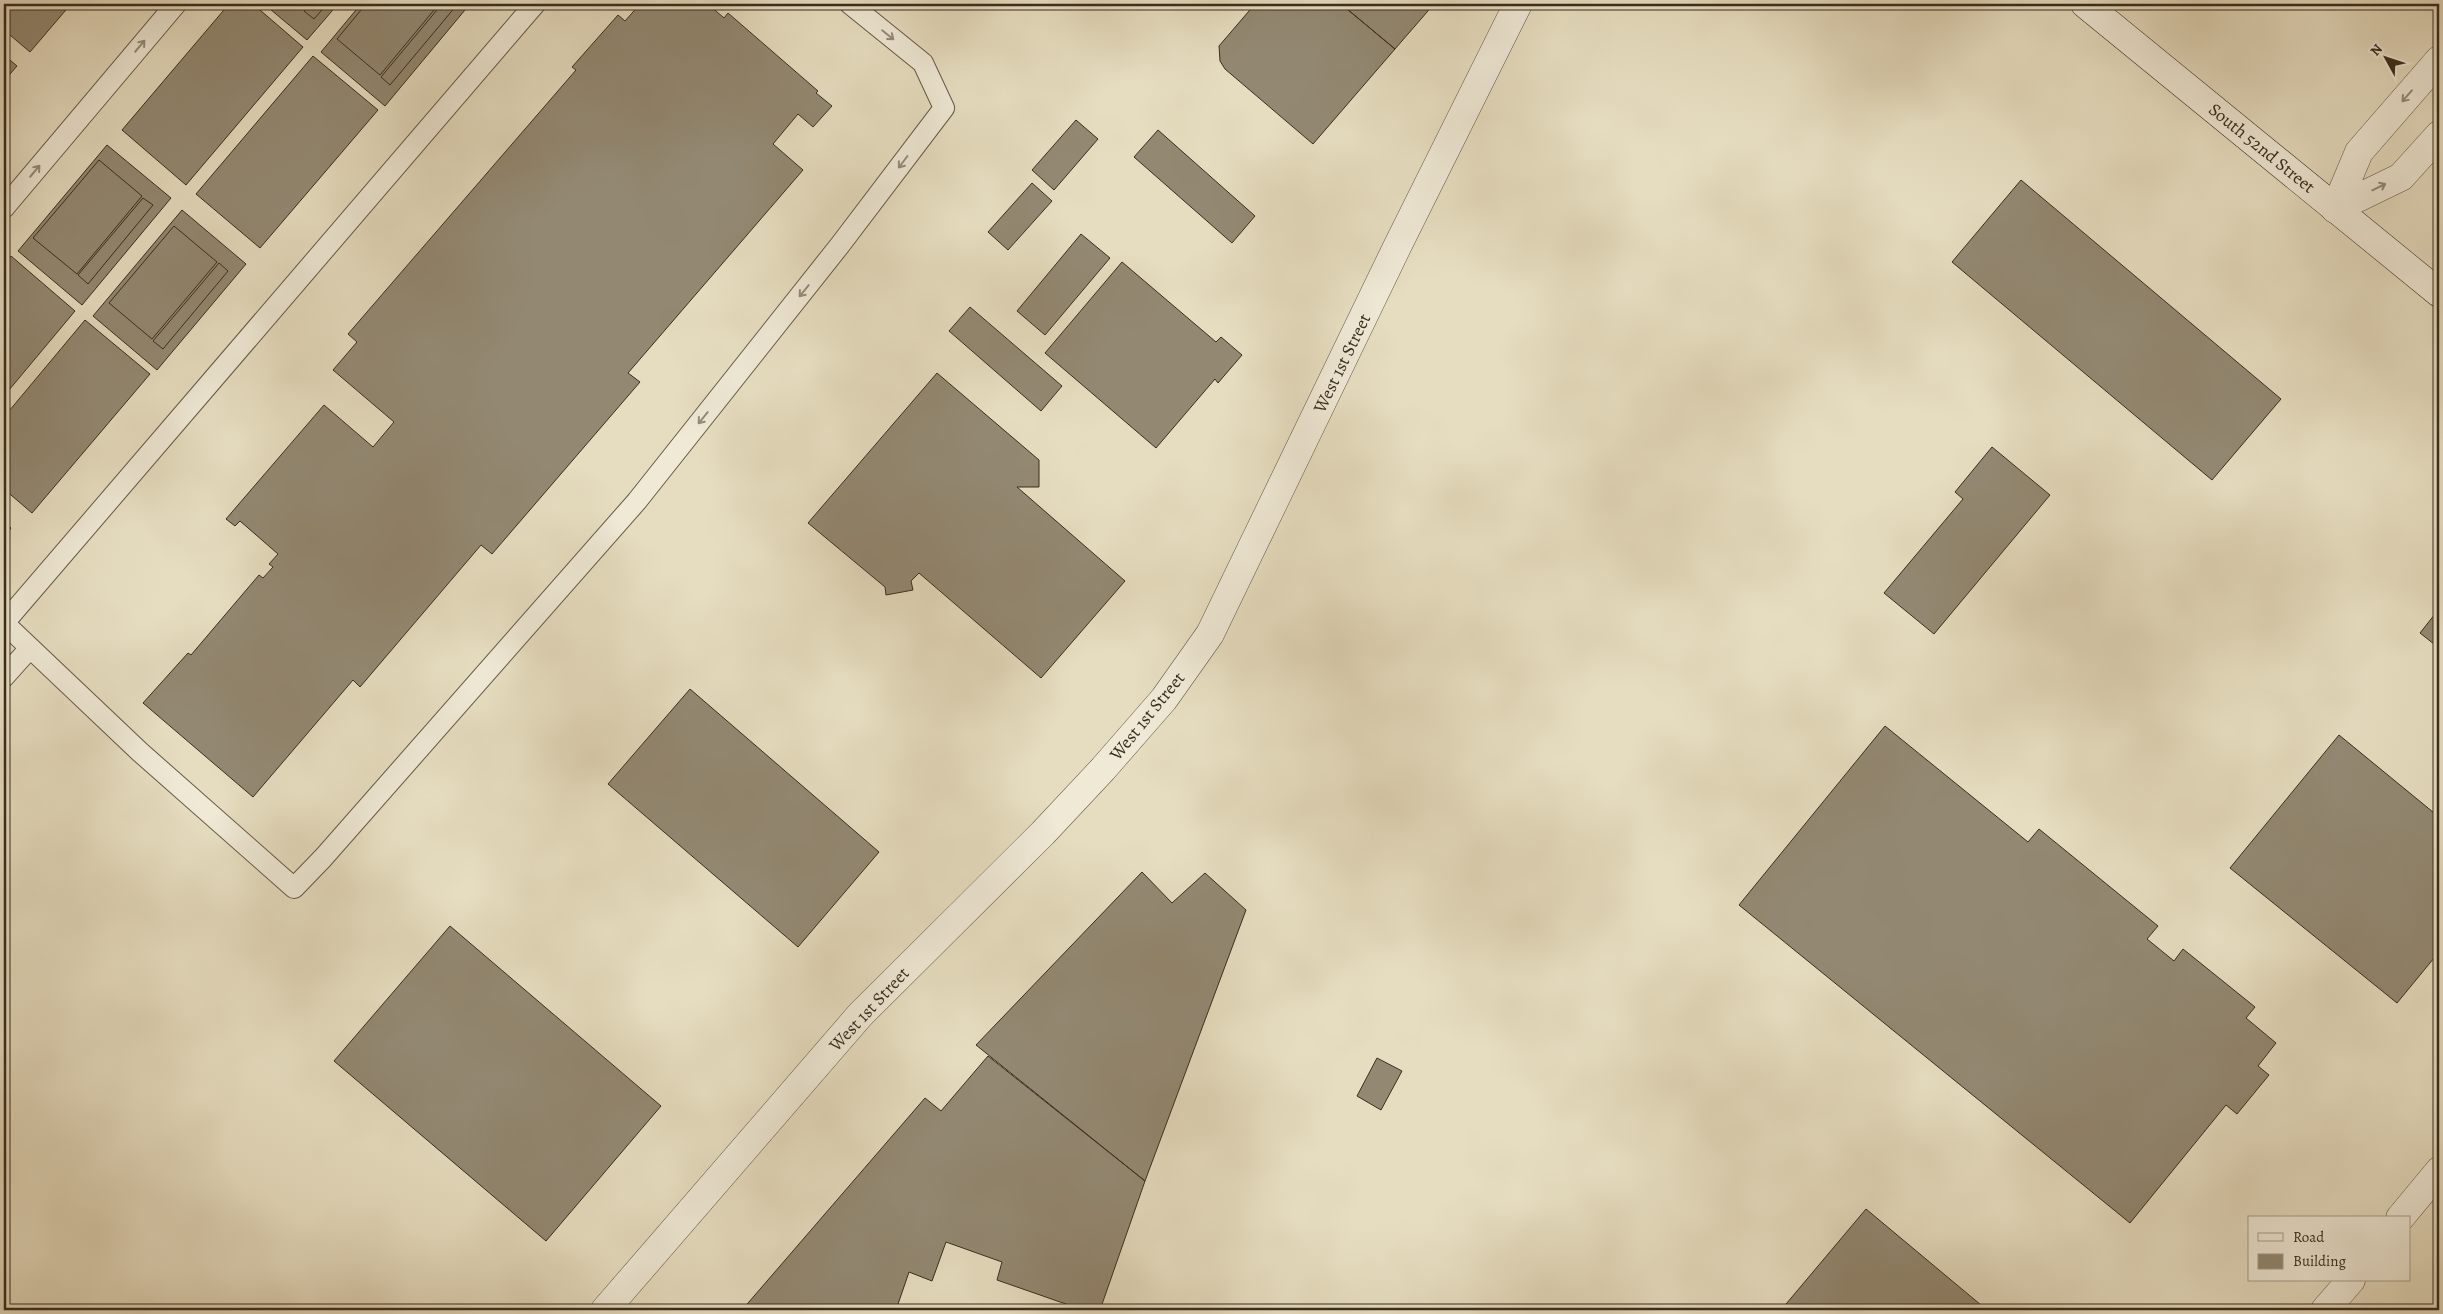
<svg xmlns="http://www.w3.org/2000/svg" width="2443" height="1314" font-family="Alegreya,serif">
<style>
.building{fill:#938973;stroke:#392d1f}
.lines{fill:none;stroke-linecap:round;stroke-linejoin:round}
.lane-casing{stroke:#645947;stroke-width:22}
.street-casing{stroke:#645947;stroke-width:29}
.secondary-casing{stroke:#392d1f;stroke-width:29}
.lane{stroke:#efe9d6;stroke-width:20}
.street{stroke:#efe9d6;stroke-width:28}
.secondary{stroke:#efe9d6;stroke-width:28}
.oneway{stroke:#948b7a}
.labels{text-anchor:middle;stroke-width:4;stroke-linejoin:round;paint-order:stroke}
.street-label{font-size:18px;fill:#392d1f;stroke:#efe9d6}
</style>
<rect width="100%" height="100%" fill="#e6ddc0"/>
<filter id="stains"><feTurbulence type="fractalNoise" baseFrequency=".004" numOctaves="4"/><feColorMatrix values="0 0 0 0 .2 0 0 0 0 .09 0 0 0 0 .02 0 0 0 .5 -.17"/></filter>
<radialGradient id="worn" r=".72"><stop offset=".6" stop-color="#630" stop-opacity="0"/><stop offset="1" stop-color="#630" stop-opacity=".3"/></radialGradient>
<path class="building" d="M 4,4 L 71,4 L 30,52 L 4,30 Z
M 229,4 L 253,4 L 303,47 L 186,185 L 122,130 Z
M 264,4 L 338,4 L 307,40 Z
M 296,4 L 308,4 L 303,10 Z
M 310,4 L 327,4 L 314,19 L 304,11 Z
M 361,4 L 470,4 L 385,106 L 321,52 Z
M 366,4 L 439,4 L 380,75 L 337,39 Z
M 442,4 L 453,4 L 456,6 L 390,85 L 381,77 Z
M 640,4 L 708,4 L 724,18 L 728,13 L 818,91 L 816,93 L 832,106 L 813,127 L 798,114 L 773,144 L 803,170 L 628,373 L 640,382 L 492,554 L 481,545 L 360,687 L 353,680 L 253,797 L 143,703 L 188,653 L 191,655 L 259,575 L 263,578 L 273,567 L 269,564 L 278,554 L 240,521 L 235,526 L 226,519 L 324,405 L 373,447 L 394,422 L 333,370 L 357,342 L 348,334 L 576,70 L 572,67 L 618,15 L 625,21 Z
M 1255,4 L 1341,4 L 1395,49 L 1313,144 L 1225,69 L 1220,61 L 1219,46 Z
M 1341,4 L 1434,4 L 1395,49 Z
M 4,55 L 17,66 L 4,81 Z
M 313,56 L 378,110 L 260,248 L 196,194 Z
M 1076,120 L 1098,139 L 1054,190 L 1032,170 Z
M 1158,130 L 1255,216 L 1232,243 L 1134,157 Z
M 107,145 L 171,198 L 82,305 L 18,251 Z
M 99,160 L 142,196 L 77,274 L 33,238 Z
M 2021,180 L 2281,399 L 2212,480 L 1952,262 Z
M 1032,183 L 1052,201 L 1008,250 L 988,232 Z
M 143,198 L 153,205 L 88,284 L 78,275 Z
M 182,210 L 246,264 L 157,370 L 93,316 Z
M 174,226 L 217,262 L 152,339 L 109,303 Z
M 1081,234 L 1110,258 L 1045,335 L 1017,311 Z
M 11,256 L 75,311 L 4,396 L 4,265 Z
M 1122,262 L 1216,342 L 1221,337 L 1242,355 L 1218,383 L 1215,379 L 1156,448 L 1045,353 Z
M 219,263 L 228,271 L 163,349 L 153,341 Z
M 970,307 L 1062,386 L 1041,411 L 949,331 Z
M 85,320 L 150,374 L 32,513 L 4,489 L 4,417 Z
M 937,373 L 1039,460 L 1039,487 L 1017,487 L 1125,581 L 1041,678 L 919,573 L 911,581 L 913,590 L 886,595 L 885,587 L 808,523 Z
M 1992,447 L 2050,495 L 1934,634 L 1884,593 L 1963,499 L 1955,492 Z
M 4,522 L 11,528 L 4,537 Z
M 2439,609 L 2439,648 L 2420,633 Z
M 690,689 L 879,852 L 798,947 L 608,784 Z
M 1885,726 L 2028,842 L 2039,829 L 2158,926 L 2147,939 L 2174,961 L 2183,949 L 2255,1007 L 2246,1018 L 2276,1043 L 2258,1066 L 2269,1075 L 2237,1114 L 2226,1105 L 2130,1223 L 1739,905 Z
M 2339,735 L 2439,817 L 2439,952 L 2397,1003 L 2230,868 Z
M 1142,872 L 1172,903 L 1205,873 L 1246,910 L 1145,1181 L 976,1045 Z
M 450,926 L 661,1106 L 546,1241 L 334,1061 Z
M 988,1056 L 1145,1181 L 1100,1310 L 1083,1310 L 997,1280 L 1002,1262 L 946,1242 L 932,1281 L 909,1272 L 896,1310 L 742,1310 L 925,1098 L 941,1111 Z
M 1377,1058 L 1402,1071 L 1381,1110 L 1357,1096 Z
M 1866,1209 L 1987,1310 L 1781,1310 Z"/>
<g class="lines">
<g class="lane-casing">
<path id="lane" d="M 535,4 L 4,623 L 140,752 L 294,888 L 323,858 L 637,501 L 840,245 L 944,108 L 923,63 L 850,4
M 4,208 L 176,4
M 4,677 L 30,648"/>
</g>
<g class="street-casing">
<path id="street" d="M 2335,209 L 2359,152 L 2439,60
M 2335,209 L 2401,177 L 2439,135
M 2400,1218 L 2439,1171
M 605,1310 L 860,1015 L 1043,833 L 1103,769 L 1164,699 L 1210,634 L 1397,247 L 1518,4
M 2325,1310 L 2351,1280"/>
</g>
<g class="secondary-casing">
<path id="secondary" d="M 2085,4 L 2439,293"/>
</g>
<use href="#lane" class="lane"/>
<use href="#street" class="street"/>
<use href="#secondary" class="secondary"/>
</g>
<defs><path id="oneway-shaft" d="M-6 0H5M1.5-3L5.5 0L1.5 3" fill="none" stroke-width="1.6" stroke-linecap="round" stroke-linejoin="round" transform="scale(1.25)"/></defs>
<g class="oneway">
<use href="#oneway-shaft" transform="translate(888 35) rotate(39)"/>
<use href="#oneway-shaft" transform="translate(140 46) rotate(-50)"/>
<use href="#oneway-shaft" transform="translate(2407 96) rotate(131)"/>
<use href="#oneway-shaft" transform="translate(903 162) rotate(127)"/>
<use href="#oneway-shaft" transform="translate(35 171) rotate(-50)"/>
<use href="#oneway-shaft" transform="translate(2379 187) rotate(-26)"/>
<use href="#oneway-shaft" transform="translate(804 291) rotate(129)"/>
<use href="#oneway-shaft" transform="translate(703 418) rotate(129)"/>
</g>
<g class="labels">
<g class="street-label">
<text transform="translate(2262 148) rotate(39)" y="6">South 52nd Street</text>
<text transform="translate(1342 363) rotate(-64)" y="6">West 1st Street</text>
<text transform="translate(1147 716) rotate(-51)" y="6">West 1st Street</text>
<text transform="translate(869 1009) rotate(-47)" y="6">West 1st Street</text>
</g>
</g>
<rect width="2443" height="1314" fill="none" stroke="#e6ddc0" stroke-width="20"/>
<rect x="5" y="5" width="2433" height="1304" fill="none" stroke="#392d1f" stroke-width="2.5"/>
<rect x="10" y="10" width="2423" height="1294" fill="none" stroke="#392d1f"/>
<rect x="2248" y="1216" width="162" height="65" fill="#efe9d6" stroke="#a69e8d"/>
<rect x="2258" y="1233" width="25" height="8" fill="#efe9d6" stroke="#a69e8d"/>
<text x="2293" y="1242" font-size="15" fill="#392d1f">Road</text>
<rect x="2258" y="1254" width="25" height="15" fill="#938973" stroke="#a69e8d"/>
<text x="2293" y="1266" font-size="15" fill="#392d1f">Building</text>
<g transform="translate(2386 58) rotate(310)" stroke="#efe9d6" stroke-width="4" paint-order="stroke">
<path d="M0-4L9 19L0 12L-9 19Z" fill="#392d1f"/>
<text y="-8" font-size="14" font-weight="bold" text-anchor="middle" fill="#392d1f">N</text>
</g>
<rect width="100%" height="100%" filter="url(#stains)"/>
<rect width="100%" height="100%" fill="url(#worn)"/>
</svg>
